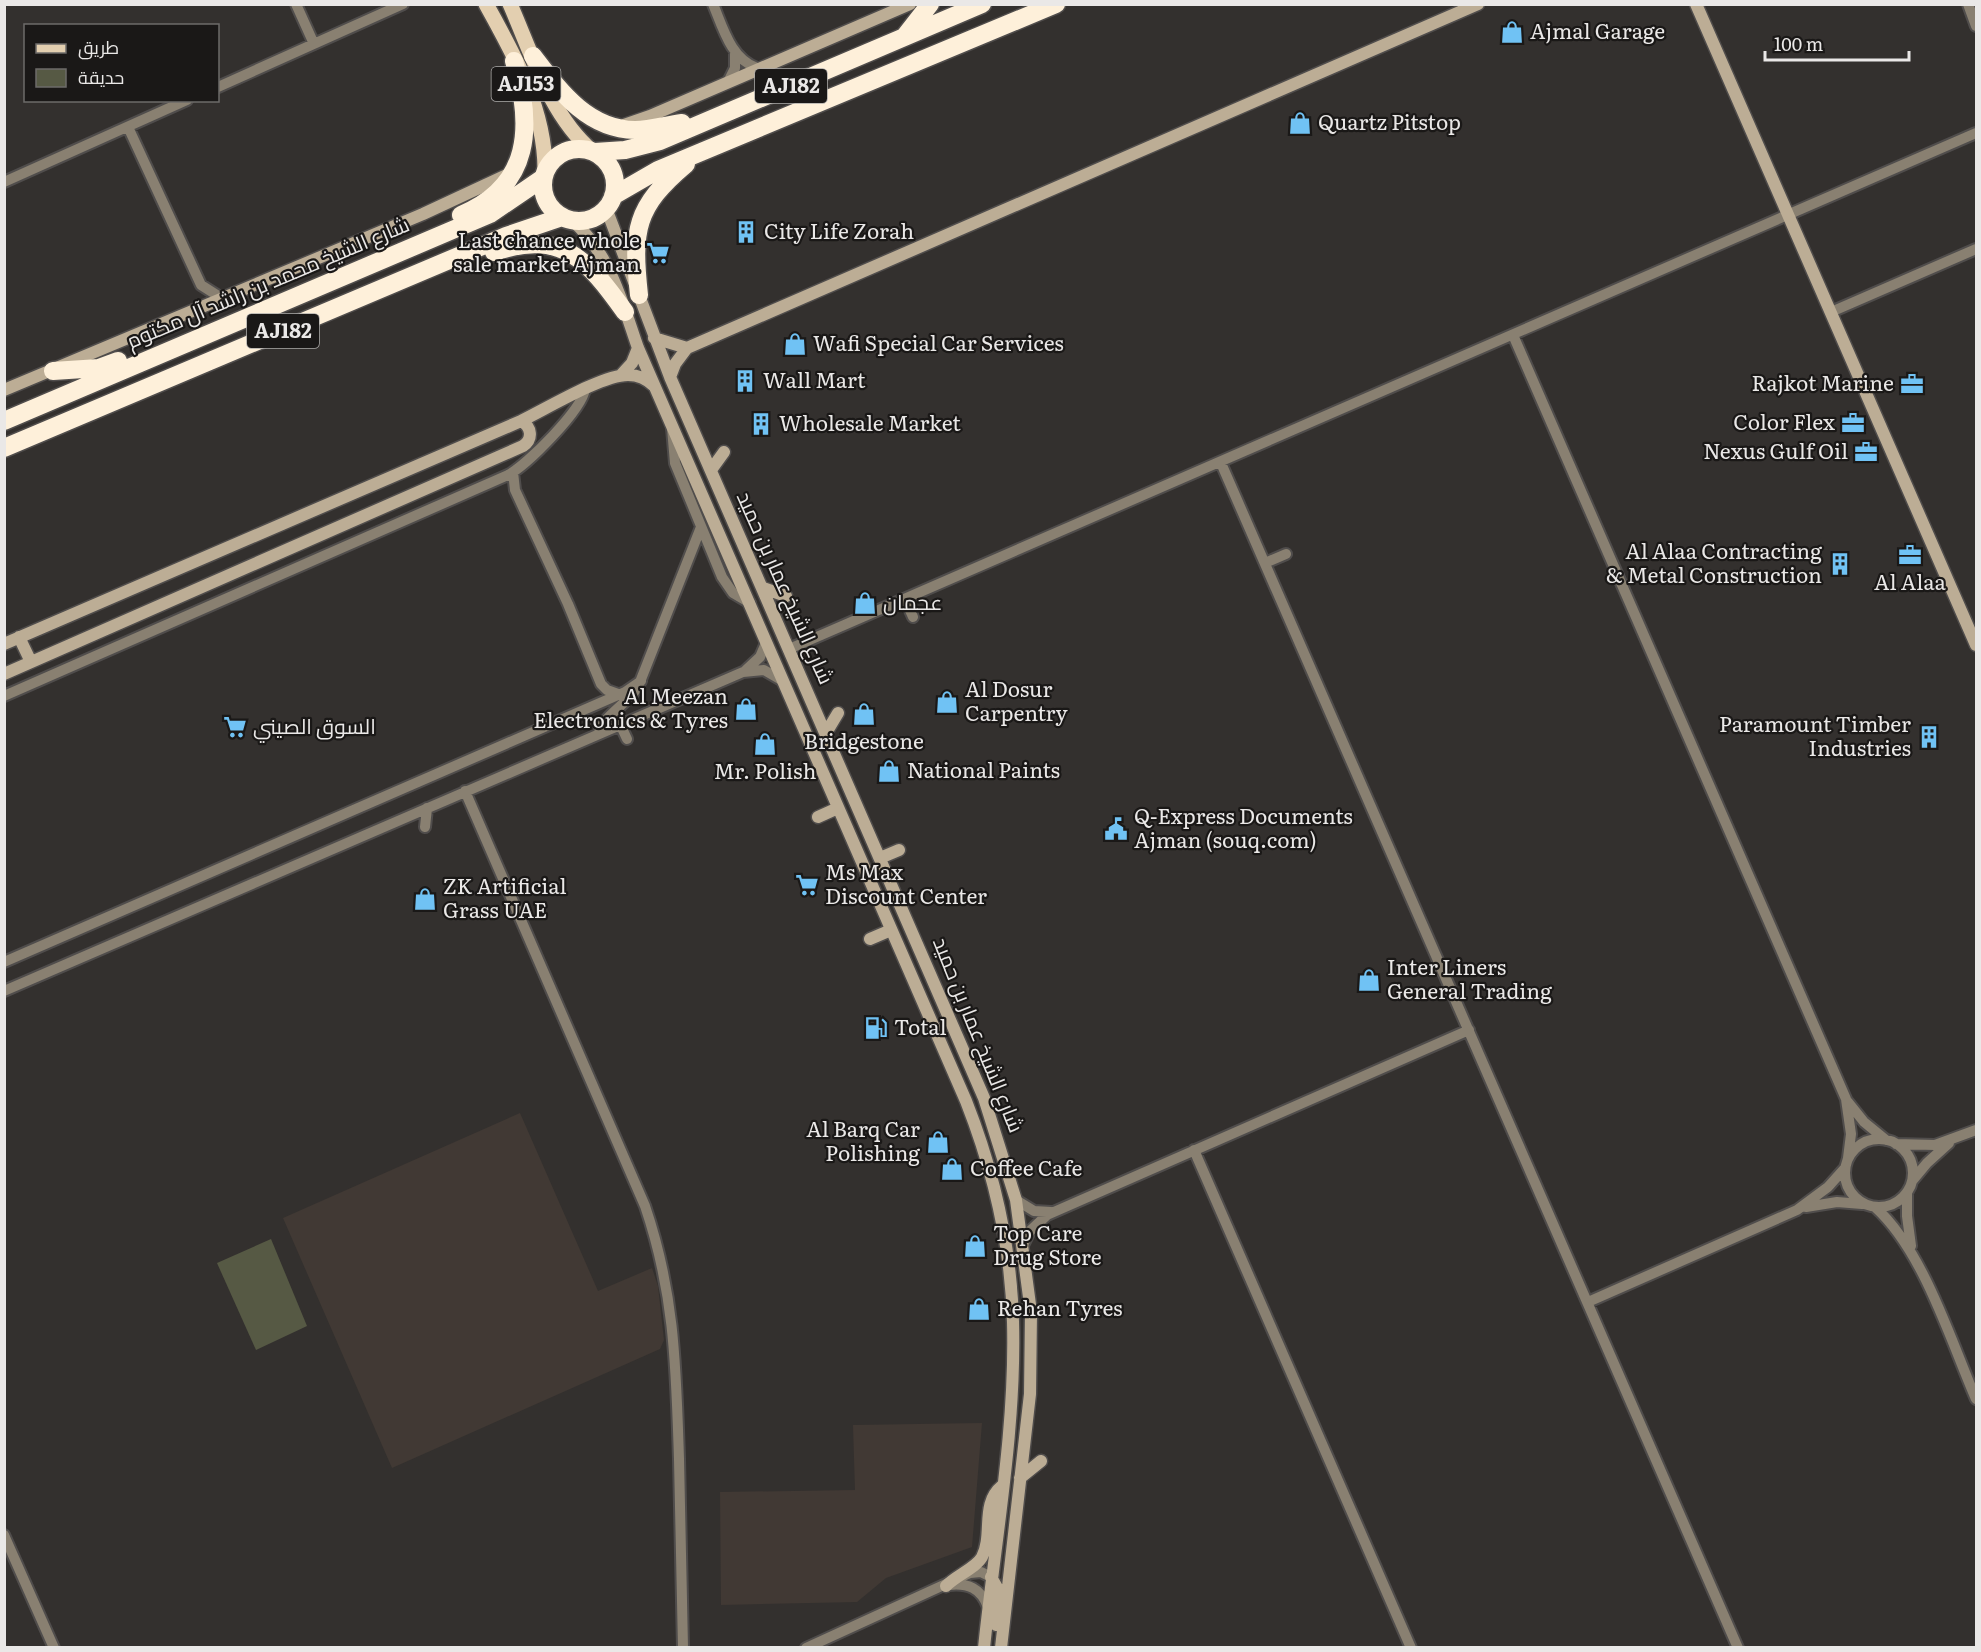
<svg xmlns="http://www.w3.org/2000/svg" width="1981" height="1652" font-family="Literata,Cairo,serif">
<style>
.built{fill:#413934}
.green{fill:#565944}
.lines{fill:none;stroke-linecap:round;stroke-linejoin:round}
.street-casing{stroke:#504d4c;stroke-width:14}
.secondary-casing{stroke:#504d4c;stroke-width:15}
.primary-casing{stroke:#504d4c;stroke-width:18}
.highway-casing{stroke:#504d4c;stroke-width:21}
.street{stroke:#898071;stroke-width:10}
.secondary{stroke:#bcad95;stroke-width:12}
.primary{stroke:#e3cfb0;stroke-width:15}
.highway{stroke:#fef0da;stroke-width:18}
.labels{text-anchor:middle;stroke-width:4.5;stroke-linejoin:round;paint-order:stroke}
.shield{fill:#1a1817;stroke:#acaaa9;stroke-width:1.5}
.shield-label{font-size:20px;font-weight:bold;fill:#eae8e7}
.poi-label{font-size:21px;fill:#eae8e7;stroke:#1a1817;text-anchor:start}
.street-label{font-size:21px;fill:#eae8e7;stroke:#1a1817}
</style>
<rect width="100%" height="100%" fill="#33302e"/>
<path class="built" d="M 520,1113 L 598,1291 L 652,1268 L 658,1286 L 664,1340 L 660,1349 L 392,1468 L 283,1218 Z
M 982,1423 L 972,1547 L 886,1578 L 857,1602 L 721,1605 L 720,1492 L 855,1490 L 853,1425 Z"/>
<path class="green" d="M 271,1239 L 307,1326 L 256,1350 L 217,1263 Z"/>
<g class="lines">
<g class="street-casing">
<path id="street" d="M 296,4 L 314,44
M 713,4 C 723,28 731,59 757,68
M 1968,4 L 1976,26
M 729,80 L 735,68 L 735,54
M 218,87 L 403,4
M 128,127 L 201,285 L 223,299
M 4,182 L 187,100
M 1831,312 L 1976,249
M 1513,335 L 1846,1099 L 1851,1134 L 1848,1158
M 672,428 L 675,463 L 722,577 L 733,593 L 750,603
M 1221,463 L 1738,1648
M 513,472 L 515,490 L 568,604 L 601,684 L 607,690 L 618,694
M 1265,563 L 1286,554
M 905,599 L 913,617
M 789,649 L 1976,133
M 746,670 L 760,657 L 766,643
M 4,696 L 508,475 C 527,465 582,410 585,389
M 620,724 L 627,739
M 599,733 C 601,718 629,702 638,687 L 701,527
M 465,791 L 645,1206 C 675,1294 676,1368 679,1459 C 680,1522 682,1585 683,1648
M 425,827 L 427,808
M 4,962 L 625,692 L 641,681
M 4,991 L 743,672 L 764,670 L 783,681
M 1848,1102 L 1864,1122 L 1886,1140
M1845 1173a34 34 0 1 1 68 0a34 34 0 1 1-68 0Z
M 1896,1144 L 1935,1145 L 1976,1130
M 1194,1150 L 1411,1648
M 1912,1181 L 1927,1163 L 1949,1143
M 1907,1192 L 1907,1216 L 1911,1246
M 1016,1200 L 1034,1211 L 1051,1212
M 1806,1207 L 1837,1202 L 1862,1204
M 1875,1207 C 1923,1250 1950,1339 1976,1399
M 1023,1245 L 1030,1231 L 1047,1215 L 1469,1030
M 1588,1302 L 1797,1210 L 1828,1187 L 1845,1168
M 4,1535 L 54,1648
M 949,1585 C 968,1583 981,1588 988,1607
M 806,1648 L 970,1573 L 981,1572 L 991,1577"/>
</g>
<g class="secondary-casing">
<path id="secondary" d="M 1696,4 L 1976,645
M 624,125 L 650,116 L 910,4
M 606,208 L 670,377 L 984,1098 L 1016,1200 L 1031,1312 L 1030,1394 L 1001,1648
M 573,221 C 610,254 622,302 638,348 L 966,1101 C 994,1172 1011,1246 1013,1322 C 1016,1430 995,1540 984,1648
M 654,338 L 687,348
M 621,375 L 632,363 L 638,348
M 670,377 L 675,364 L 687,348 L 1478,4
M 4,390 L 423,214 L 509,174
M 711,470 L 724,452
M 763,588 L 786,596
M 19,637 L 31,662
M 4,644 L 521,421 C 546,409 602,375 628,375 C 638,375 647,379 654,386
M 4,674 L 523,446 C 533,439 532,427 521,421
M 826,733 L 838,713
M 818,817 L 838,808
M 880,858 L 899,850
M 870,939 L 891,930
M 1020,1478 L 1041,1461
M 991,1577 L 999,1591 L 996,1625
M 946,1586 C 955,1576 976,1568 982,1557 C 994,1534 980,1504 1002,1486"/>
</g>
<g class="primary-casing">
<path id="primary" d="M 486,4 C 515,56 545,110 545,170
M 510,4 C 532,54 550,115 592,151"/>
</g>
<g class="highway-casing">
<path id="highway" d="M 905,36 L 930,4
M 533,56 C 560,91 587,129 635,130 C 651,130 666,125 682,123
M543 185a36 36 0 1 1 72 0a36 36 0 1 1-72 0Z
M 595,152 L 625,150 L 660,141 L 982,4
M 613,196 L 658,170 L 1056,4
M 461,215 C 532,186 533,125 514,61
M 494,252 C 562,229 588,260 625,312
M 639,295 C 632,230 635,207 686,164
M 53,371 L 99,368 L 118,361
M 4,421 L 490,214 L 543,178
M 4,448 L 506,236 L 562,217"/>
</g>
<use href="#street" class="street"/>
<use href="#secondary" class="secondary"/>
<use href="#primary" class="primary"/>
<use href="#highway" class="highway"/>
</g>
<defs>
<g id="shop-bare" transform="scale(1.8)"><path d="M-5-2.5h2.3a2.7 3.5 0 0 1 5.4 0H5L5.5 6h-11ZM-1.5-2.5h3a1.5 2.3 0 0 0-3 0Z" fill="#70c2f4" stroke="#1a1817" stroke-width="2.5" paint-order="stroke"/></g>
<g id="building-bare" transform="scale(1.8)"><path d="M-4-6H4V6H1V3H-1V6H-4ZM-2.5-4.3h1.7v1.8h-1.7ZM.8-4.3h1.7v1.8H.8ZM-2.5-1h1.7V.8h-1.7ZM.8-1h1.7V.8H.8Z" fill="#70c2f4" stroke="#1a1817" stroke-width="2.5" paint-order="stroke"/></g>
<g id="supermarket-bare" transform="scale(1.8)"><path d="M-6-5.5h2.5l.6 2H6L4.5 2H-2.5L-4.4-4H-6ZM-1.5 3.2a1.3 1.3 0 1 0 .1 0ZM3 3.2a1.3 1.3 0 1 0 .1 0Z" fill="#70c2f4" stroke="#1a1817" stroke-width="2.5" paint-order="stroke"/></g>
<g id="office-bare" transform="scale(1.8)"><path d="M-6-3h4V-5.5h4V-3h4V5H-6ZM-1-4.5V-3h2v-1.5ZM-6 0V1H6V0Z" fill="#70c2f4" stroke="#1a1817" stroke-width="2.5" paint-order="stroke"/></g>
<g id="civic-bare" transform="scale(1.8)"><path d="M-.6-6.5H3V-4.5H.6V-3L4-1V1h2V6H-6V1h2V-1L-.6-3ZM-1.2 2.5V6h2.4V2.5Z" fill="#70c2f4" stroke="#1a1817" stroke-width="2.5" paint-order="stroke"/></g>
<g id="fuel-bare" transform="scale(1.8)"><path d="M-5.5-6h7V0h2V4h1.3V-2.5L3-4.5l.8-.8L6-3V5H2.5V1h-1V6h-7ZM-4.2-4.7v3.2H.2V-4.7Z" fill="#70c2f4" stroke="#1a1817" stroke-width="2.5" paint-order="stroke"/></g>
</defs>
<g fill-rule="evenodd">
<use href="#shop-bare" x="1512" y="32"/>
<use href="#shop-bare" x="1300" y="123"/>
<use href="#building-bare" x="746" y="232"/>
<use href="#supermarket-bare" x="658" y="253"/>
<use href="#shop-bare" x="795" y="344"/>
<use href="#building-bare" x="745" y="381"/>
<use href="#office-bare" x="1912" y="384"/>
<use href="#office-bare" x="1853" y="423"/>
<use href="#building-bare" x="761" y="424"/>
<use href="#office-bare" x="1866" y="452"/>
<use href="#office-bare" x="1910" y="555"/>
<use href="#building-bare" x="1840" y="564"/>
<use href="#shop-bare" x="865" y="603"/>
<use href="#shop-bare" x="947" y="702"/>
<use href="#shop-bare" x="746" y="709"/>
<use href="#shop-bare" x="864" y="714"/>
<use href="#supermarket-bare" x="235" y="727"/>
<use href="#building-bare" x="1929" y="737"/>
<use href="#shop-bare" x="765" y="744"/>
<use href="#shop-bare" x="889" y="771"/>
<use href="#civic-bare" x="1116" y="829"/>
<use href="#supermarket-bare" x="807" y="885"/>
<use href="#shop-bare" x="425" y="899"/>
<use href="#shop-bare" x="1369" y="980"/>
<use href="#fuel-bare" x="876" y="1028"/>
<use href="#shop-bare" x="938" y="1142"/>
<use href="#shop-bare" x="952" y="1169"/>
<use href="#shop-bare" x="975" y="1246"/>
<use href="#shop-bare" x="979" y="1309"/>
</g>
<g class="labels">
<g class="shield">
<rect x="491.5" y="67" width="69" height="34" rx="4.5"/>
<rect x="755" y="69" width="72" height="34" rx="4.5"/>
<rect x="247" y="314" width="72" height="34" rx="4.5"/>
</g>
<g class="shield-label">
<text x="526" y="91">AJ153</text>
<text x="791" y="93">AJ182</text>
<text x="283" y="338">AJ182</text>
</g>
<g class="poi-label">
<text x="1530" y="39">Ajmal Garage</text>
<text x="1318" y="130">Quartz Pitstop</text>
<text x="764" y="239">City Life Zorah</text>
<text x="640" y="248" text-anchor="end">Last chance whole<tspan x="640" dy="24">sale market Ajman</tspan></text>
<text x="813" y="351">Wafi Special Car Services</text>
<text x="763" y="388">Wall Mart</text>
<text x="1894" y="391" text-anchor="end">Rajkot Marine</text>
<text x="1835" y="430" text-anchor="end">Color Flex</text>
<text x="779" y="431">Wholesale Market</text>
<text x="1848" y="459" text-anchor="end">Nexus Gulf Oil</text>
<text x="1822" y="559" text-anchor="end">Al Alaa Contracting<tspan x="1822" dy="24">&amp; Metal Construction</tspan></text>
<text x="1910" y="590" text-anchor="middle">Al Alaa</text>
<text x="883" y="610">عجمان</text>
<text x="965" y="697">Al Dosur<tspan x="965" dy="24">Carpentry</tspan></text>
<text x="728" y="704" text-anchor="end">Al Meezan<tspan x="728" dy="24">Electronics &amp; Tyres</tspan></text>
<text x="1911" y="732" text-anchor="end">Paramount Timber<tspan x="1911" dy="24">Industries</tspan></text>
<text x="253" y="734">السوق الصيني</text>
<text x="864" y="749" text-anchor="middle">Bridgestone</text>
<text x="907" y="778">National Paints</text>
<text x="765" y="779" text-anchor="middle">Mr. Polish</text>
<text x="1134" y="824">Q-Express Documents<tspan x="1134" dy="24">Ajman (souq.com)</tspan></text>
<text x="825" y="880">Ms Max<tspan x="825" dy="24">Discount Center</tspan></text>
<text x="443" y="894">ZK Artificial<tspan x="443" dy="24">Grass UAE</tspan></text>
<text x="1387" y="975">Inter Liners<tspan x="1387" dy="24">General Trading</tspan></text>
<text x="894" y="1035">Total</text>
<text x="920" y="1137" text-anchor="end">Al Barq Car<tspan x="920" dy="24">Polishing</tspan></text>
<text x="970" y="1176">Coffee Cafe</text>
<text x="993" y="1241">Top Care<tspan x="993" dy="24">Drug Store</tspan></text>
<text x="997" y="1316">Rehan Tyres</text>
</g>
<g class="street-label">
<text transform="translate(268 283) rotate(-23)" y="7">شارع الشيخ محمد بن راشد آل مكتوم</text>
<text transform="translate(785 588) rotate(66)" y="7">شارع الشيخ عمار بن حميد</text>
<text transform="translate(978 1035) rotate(68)" y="7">شارع الشيخ عمار بن حميد</text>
</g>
</g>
<rect width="1981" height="1652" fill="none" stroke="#eae8e7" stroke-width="12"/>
<rect x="24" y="24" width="195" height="78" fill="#1a1817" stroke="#6d6b6a" stroke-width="1.5"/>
<rect x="36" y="44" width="30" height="9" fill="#e3cfb0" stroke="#6d6b6a" stroke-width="1.5"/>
<text x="78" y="54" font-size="18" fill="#eae8e7">طريق</text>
<rect x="36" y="69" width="30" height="18" fill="#565944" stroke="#6d6b6a" stroke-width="1.5"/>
<text x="78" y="84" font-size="18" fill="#eae8e7">حديقة</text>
<path d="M1765 51v9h144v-9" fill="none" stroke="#eae8e7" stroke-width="3"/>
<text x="1774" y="51" font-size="18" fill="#eae8e7" stroke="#1a1817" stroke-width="4.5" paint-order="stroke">100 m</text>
</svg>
